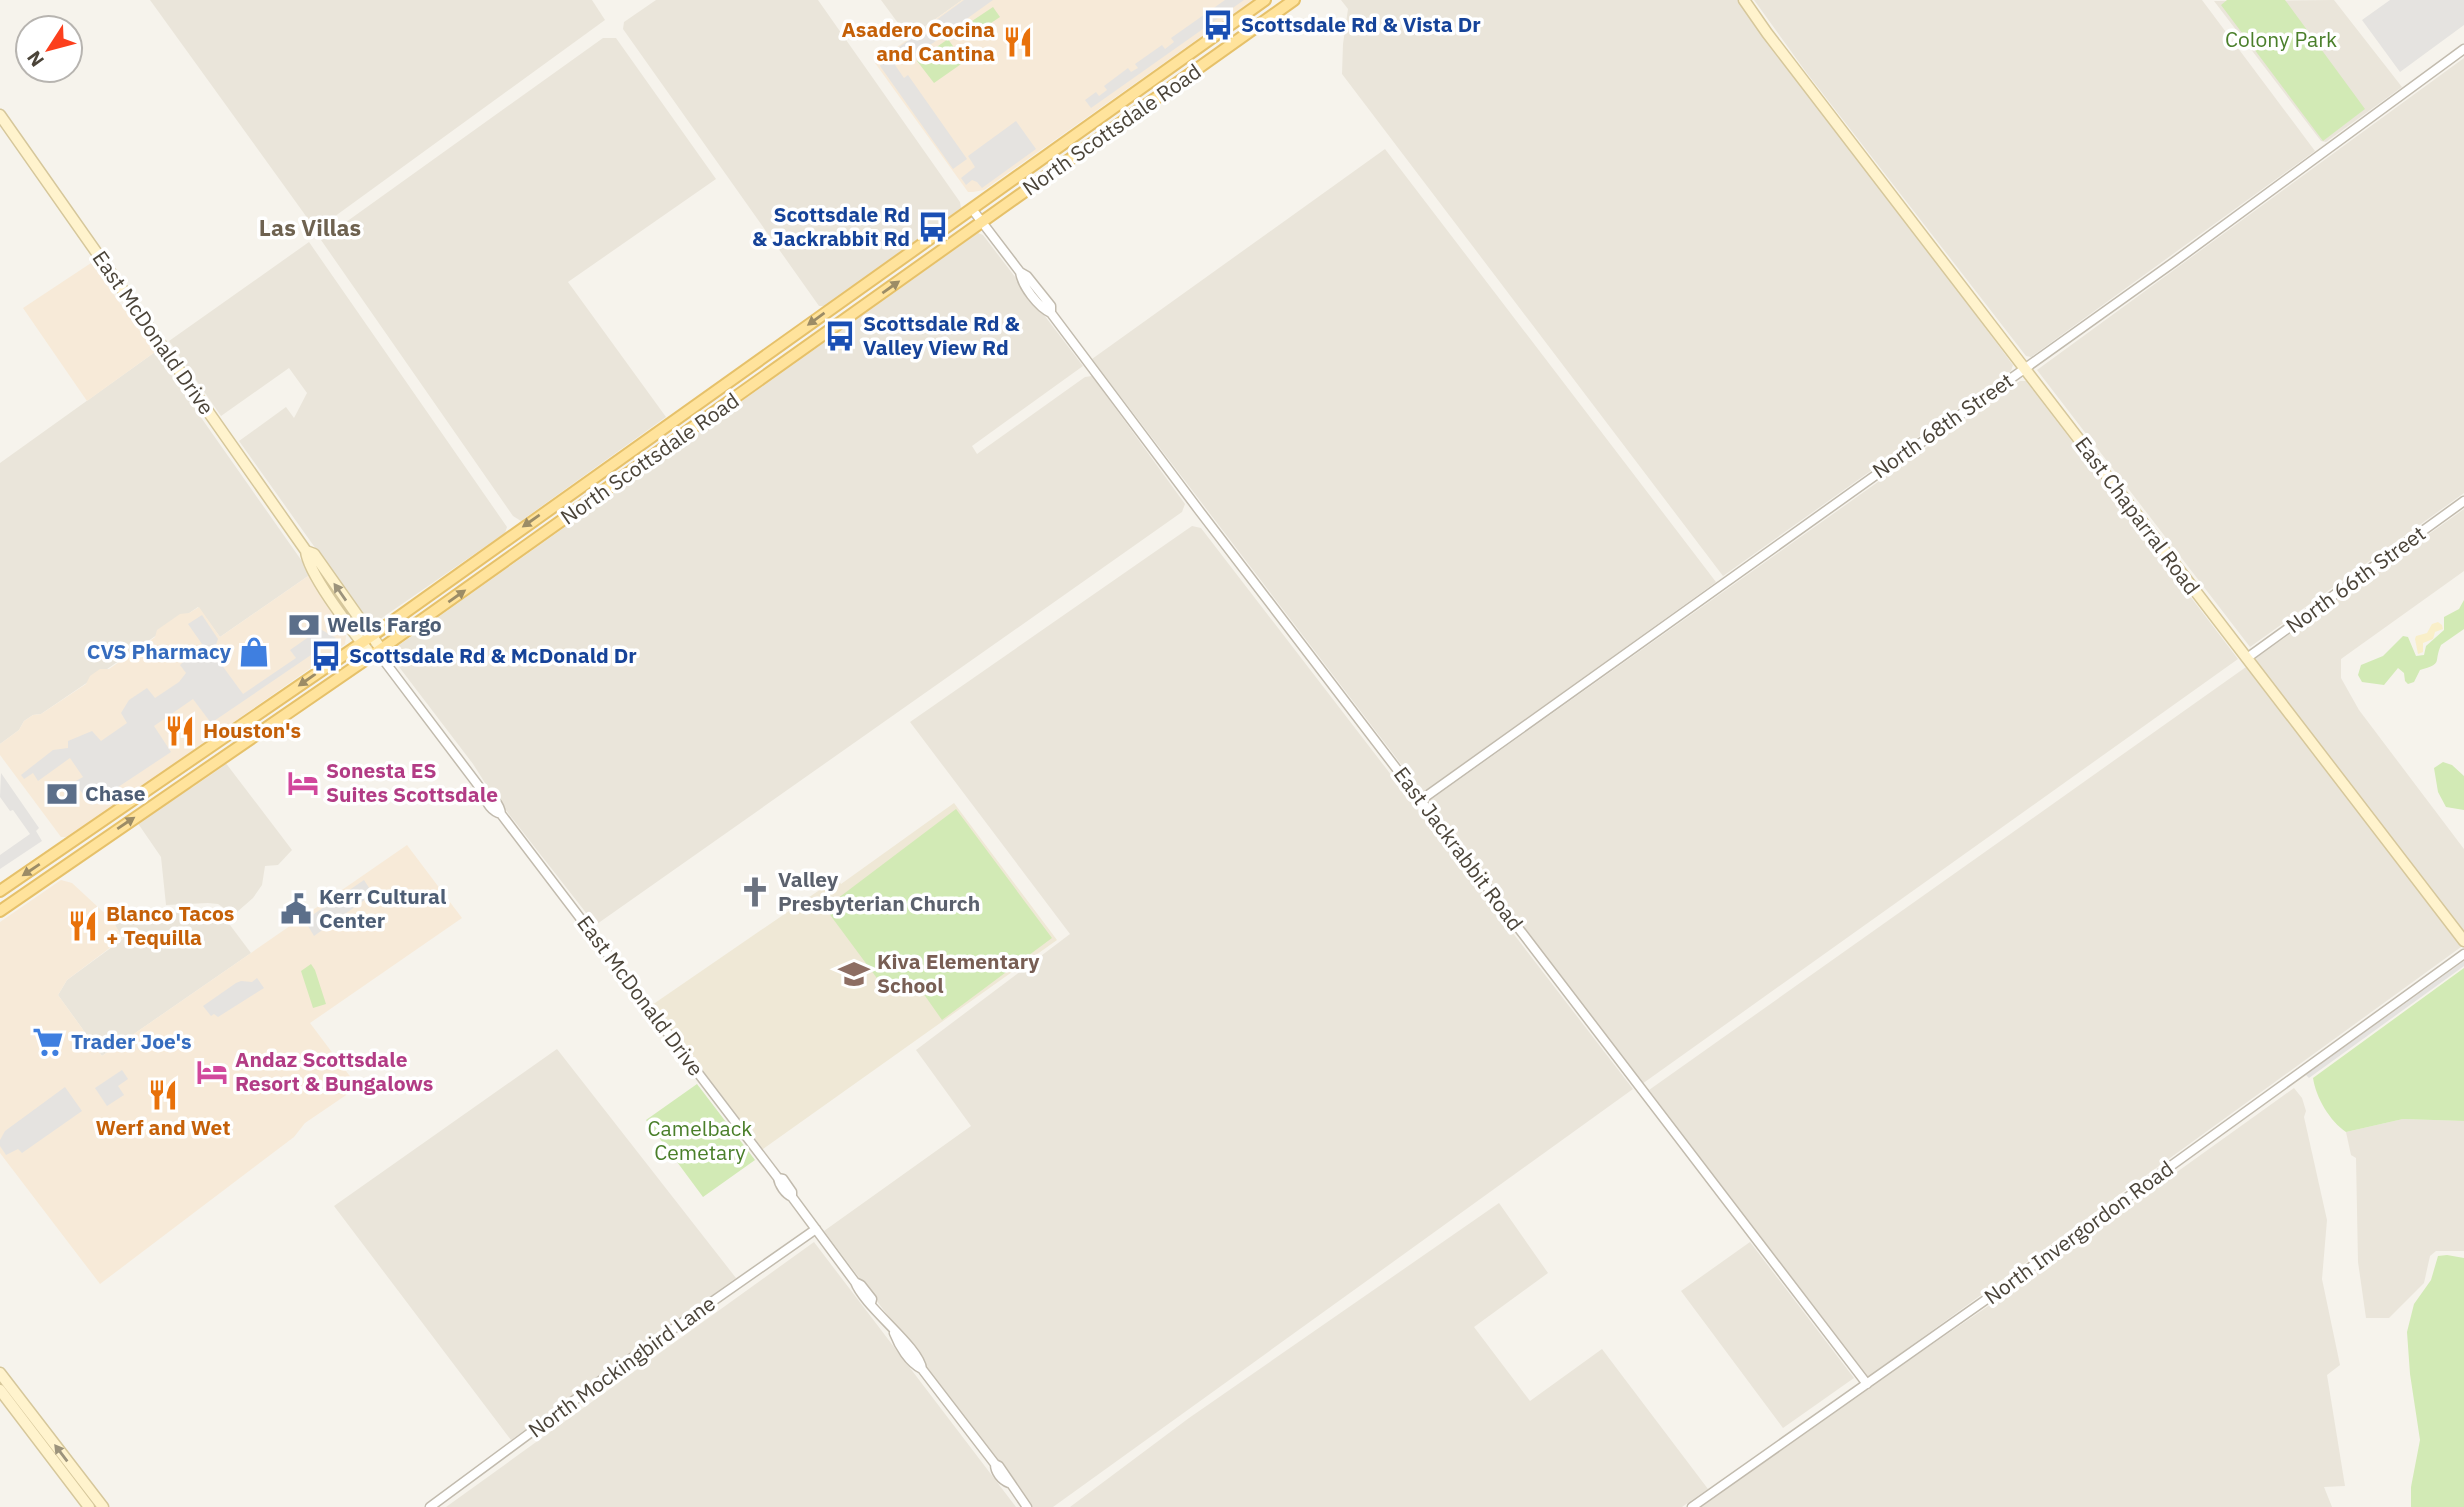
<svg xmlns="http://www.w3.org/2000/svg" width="2464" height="1507" font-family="'IBM Plex Sans',sans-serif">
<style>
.residential{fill:#eae5da}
.commercial{fill:#f7ead8}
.education{fill:#efe8d6}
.green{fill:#d2eab5}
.sand{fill:#f9efc9}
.parking{fill:#e5e3e0}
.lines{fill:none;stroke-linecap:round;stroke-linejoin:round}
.tertiary-casing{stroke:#c2bbae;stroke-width:11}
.secondary-casing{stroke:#d6c79b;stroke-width:13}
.primary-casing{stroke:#e6c16a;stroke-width:14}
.tertiary{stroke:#fff;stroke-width:8}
.secondary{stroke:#fff3cd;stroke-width:10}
.primary{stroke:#ffe39c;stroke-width:10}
.oneway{fill:#9c8c66}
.oneway2{fill:#9c937c}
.labels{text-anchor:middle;stroke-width:7;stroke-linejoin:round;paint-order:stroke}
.transit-label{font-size:21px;font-weight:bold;fill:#164399;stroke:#fff;text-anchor:start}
.food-label{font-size:21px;font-weight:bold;fill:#c56008;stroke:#fff;text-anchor:start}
.park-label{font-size:21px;fill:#4a7f2a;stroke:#fff}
.street-label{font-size:21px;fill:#4b4439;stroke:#fff}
.service-label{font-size:21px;font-weight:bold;fill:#4e5e75;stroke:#fff;text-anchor:start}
.shop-label{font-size:21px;font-weight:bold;fill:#366cbe;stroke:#fff;text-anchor:end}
.hotel-label{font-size:21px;font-weight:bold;fill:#b23c85;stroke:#fff;text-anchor:start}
.worship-label{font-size:21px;font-weight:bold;fill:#5b616d;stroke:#fff;text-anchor:start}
.education-label{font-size:21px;font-weight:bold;fill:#785e54;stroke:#fff;text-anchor:start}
.neighbourhood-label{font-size:23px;font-weight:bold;fill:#6e6250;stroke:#fff}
</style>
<rect width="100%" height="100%" fill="#f6f3ec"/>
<path class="residential" d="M 150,0 L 592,0 L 605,20 L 316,230 Z
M 656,0 L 818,0 L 960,202 L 961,208 L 825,306 L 819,306 L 623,29 L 624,22 Z
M 881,0 L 962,0 L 909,38 Z
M 1341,0 L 1740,0 L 2013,365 L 2011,371 L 1723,576 L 1342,74 L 1343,44 L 1348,9 Z
M 1754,0 L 2202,0 L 2315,151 L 2031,357 L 2026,356 L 1806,72 Z
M 2334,0 L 2402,87 L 2326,142 L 2321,141 L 2214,1 Z
M 603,38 L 616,38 L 716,179 L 568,282 L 666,417 L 521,521 L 513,516 L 321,240 Z
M 2464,58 L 2464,493 L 2250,647 L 2037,370 Z
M 1385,149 L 1716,582 L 1423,793 L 1092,359 Z
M 978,233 L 983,235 L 1083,366 L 972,446 L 977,454 L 1085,377 L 1092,376 L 1185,504 L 1182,512 L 597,924 L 594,923 L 487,786 L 473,764 L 393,659 L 392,650 Z
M 309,242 L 507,527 L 505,533 L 373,624 L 368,622 L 239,441 L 286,407 L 294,418 L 307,393 L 289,368 L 221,416 L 169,341 Z
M 155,352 L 311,574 L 220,637 L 198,607 L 41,714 L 33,715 L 24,721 L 19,730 L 0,744 L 0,463 Z
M 2020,381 L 2026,381 L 2238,659 L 1642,1084 L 1429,801 Z
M 2464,509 L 2464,571 L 2341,659 L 2341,678 L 2359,710 L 2464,849 L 2464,934 L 2255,659 Z
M 1192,526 L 1201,528 L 1633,1089 L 1053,1507 L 1032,1507 L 824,1231 L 971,1126 L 916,1050 L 1070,934 L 910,722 Z
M 2246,667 L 2461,947 L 1868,1377 L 1649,1090 Z
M 225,762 L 292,850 L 278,865 L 265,866 L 262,885 L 253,898 L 237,912 L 230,912 L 218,904 L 208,903 L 166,905 L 161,857 L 137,822 L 171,797 L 193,787 L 222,767 Z
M 207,911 L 219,914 L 227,921 L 251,953 L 102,1056 L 58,995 L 67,980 L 123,939 L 112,920 L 116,915 Z
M 557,1049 L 736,1278 L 511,1440 L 334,1206 Z
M 2294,1088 L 2302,1098 L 2306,1111 L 2304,1117 L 2327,1220 L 2322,1279 L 2340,1365 L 2327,1375 L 2345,1486 L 2324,1487 L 2332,1507 L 1701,1507 L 1874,1384 L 2025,1281 Z
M 2403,1119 L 2464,1121 L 2464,1251 L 2436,1251 L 2430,1256 L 2424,1283 L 2389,1318 L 2366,1318 L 2358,1262 L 2356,1158 L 2351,1155 L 2346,1132 Z
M 1499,1203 L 1548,1273 L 1474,1327 L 1530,1401 L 1602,1349 L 1708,1489 L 1682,1507 L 1070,1507 L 1189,1418 Z
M 814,1242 L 1016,1507 L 446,1507 Z
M 1750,1242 L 1854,1378 L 1783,1428 L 1681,1291 Z"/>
<path class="commercial" d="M 962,0 L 1253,0 L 984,190 L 973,192 L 968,192 L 875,63 Z
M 91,263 L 155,352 L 87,401 L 23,308 Z
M 311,574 L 346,636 L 345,644 L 70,837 L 61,837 L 0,755 L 0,744 L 19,730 L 24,721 L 33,715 L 41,714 L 86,684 L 90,676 L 100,669 L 109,669 L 155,637 L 157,630 L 180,614 L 189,613 L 199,607 L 220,637 Z
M 407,845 L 462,918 L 310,1023 L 358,1087 L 305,1123 L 294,1137 L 100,1284 L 0,1153 L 0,922 L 61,880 L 72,883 L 112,920 L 123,938 L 67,980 L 58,995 L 102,1056 Z"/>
<path class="education" d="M 954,803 L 1057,940 L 763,1149 L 652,1005 L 837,878 L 841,884 Z"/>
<path class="green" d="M 2227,0 L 2285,0 L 2365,109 L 2323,141 L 2221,5 Z
M 993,7 L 1000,17 L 979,31 L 972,21 Z
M 948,39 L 964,62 L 934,83 L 917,61 Z
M 2464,600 L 2464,629 L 2441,645 C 2433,663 2444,663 2420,670 L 2414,682 L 2408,684 L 2405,681 L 2404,673 L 2398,668 L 2384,685 L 2362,682 L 2358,675 L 2361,665 L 2383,656 L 2403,636 L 2408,637 L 2416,656 L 2424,655 L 2426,646 L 2444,630 L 2444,617 L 2459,609 Z
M 2443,762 L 2452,765 L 2464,776 L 2464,810 L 2446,807 L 2438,792 L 2434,768 Z
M 956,809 L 1052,938 L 942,1020 L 923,993 L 882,985 L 825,908 Z
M 311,964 L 315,970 L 326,1004 L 313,1008 L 301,971 Z
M 2464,968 L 2464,1121 L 2403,1119 L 2346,1132 C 2330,1121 2316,1098 2313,1078 Z
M 697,1084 L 755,1160 L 703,1197 L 646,1120 Z
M 2447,1255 L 2464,1258 L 2464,1507 L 2411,1507 L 2411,1487 L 2420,1440 L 2410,1374 L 2407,1332 L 2414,1304 L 2431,1280 L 2438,1256 Z"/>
<path class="sand" d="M 2438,622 L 2442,625 L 2443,629 L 2435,632 L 2433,639 L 2423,643 L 2423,652 L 2418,654 L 2415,639 L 2416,636 L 2427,633 L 2432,624 Z"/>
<path class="parking" d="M 964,0 L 993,0 L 905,63 L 902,59 L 895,65 L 904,78 L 908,75 L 967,159 L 953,169 L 880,66 L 881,60 Z
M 1225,0 L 1244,0 L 1091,108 L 1085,100 L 1096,92 L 1099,96 L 1107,90 L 1104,86 L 1128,68 L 1131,72 L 1138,68 L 1135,64 L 1162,45 L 1165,49 L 1174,42 L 1171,38 Z
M 2390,0 L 2464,0 L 2464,25 L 2400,72 L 2362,20 Z
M 1016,121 L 1036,149 L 982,188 L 977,182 L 972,180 L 966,185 L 961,178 L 975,167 L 968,156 Z
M 202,615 L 218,639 L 213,653 L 243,694 L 296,658 L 290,650 L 320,629 L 336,638 L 211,723 L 193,699 L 154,726 L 171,752 L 91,805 L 74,782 L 83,777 L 70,758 L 38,781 L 33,773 L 24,779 L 21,775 L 53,750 L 68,748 L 68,741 L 92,731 L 101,741 L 127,723 L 121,713 L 129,700 L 147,688 L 155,698 L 179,682 L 186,673 L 180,665 L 202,644 L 188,624 Z
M 1,773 L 39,828 L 36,831 L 42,841 L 0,869 L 0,855 L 30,834 L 13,810 L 10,811 L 0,797 Z
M 364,880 L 373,894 L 314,936 L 308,926 L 313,922 L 311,916 Z
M 2464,961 L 2464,966 L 2309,1078 L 2306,1075 Z
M 257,978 L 264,988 L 218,1017 L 214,1014 L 211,1016 L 203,1006 L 236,983 L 241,981 L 252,982 Z
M 122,1070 L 128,1079 L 118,1086 L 124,1095 L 107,1106 L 95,1088 Z
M 65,1087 L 82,1111 L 22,1153 L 18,1149 L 6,1155 L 0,1146 L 0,1140 L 5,1131 Z"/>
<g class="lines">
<g class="tertiary-casing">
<path id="tertiary" d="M 972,209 L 1020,272 C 1022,286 1038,307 1051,313 L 1198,509 L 1867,1384
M 1020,272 L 1027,276 L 1051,306 L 1051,313
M 381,649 L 385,662 L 484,793 C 493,796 500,805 501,814 L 778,1178 C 779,1185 785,1194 792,1197 L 855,1282 C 864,1307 920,1347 922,1369
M 2247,658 L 2464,501
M 484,793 C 486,803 491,811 501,814
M 1421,800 L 2174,262 L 2464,49
M 778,1178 L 783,1179 L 792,1192 L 792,1197
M 855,1282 L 861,1285 L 872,1299 L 871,1303
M 894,1333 C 899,1346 909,1363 922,1369 L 995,1464 L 999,1466 L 1027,1507
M 995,1464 C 995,1472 1001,1480 1009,1483
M 430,1507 L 626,1362 L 816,1229
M 1692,1507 L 1984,1301 L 2464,954"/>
</g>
<g class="secondary-casing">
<path id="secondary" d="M 1744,0 L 1767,33 L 2464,941
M 0,115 L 306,551 C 308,575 356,635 372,656
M 306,551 L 314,554 L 381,649
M 0,1373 L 103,1507
M 0,1390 L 89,1507"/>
</g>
<g class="primary-casing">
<path id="primary" d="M 0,891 L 379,631 L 1265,0
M 0,911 L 381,649 L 1294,0"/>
</g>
<use href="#tertiary" class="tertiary"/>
<use href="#secondary" class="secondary"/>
<use href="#primary" class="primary"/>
</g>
<defs><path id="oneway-solid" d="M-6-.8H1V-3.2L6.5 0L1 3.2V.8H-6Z" transform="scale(1.75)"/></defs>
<g class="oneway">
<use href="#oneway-solid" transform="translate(891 287) rotate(-35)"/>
<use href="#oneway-solid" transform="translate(816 319) rotate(144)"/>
<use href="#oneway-solid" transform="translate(531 521) rotate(145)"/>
<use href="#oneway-solid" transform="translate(457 596) rotate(-35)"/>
<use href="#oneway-solid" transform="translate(307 680) rotate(145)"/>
<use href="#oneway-solid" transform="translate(126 823) rotate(-34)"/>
<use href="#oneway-solid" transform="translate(31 870) rotate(146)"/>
</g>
<g class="oneway2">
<use href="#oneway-solid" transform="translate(340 592) rotate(-125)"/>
<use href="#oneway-solid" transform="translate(61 1453) rotate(-127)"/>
</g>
<defs>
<g id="bus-bare" transform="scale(2.415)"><path d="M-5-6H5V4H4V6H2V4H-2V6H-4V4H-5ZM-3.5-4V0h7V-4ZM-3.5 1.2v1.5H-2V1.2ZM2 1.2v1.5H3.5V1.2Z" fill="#1a4fb4" stroke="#fff" stroke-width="2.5" paint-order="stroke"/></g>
<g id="restaurant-bare" transform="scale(2.415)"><path d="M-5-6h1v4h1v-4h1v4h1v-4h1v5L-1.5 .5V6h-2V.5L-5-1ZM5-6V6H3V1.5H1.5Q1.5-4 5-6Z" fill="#e8710a" stroke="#fff" stroke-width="2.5" paint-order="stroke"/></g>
<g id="bank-bare" transform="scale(2.415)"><path d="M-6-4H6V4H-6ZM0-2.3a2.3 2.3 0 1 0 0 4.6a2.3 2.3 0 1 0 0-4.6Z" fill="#5c6f8a" stroke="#fff" stroke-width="2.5" paint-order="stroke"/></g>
<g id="shop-bare" transform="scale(2.415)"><path d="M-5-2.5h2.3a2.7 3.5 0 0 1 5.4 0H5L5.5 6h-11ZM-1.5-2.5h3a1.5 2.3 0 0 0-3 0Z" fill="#3f7fe0" stroke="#fff" stroke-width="2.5" paint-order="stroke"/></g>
<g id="hotel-bare" transform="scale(2.415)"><path d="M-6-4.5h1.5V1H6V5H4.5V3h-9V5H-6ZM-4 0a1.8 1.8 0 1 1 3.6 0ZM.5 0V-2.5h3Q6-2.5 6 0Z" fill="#d1479c" stroke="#fff" stroke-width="2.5" paint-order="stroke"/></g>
<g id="church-bare" transform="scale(2.415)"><path d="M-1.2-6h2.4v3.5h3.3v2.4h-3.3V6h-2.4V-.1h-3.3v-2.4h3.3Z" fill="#6b7280" stroke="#fff" stroke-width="2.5" paint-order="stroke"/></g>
<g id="civic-bare" transform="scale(2.415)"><path d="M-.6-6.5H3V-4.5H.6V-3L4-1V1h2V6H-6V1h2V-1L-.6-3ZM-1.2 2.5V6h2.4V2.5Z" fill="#5c6f8a" stroke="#fff" stroke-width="2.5" paint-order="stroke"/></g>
<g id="school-bare" transform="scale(2.415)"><path d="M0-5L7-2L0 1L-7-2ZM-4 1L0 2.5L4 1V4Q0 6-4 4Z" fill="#8d6e63" stroke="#fff" stroke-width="2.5" paint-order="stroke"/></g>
<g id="supermarket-bare" transform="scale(2.415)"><path d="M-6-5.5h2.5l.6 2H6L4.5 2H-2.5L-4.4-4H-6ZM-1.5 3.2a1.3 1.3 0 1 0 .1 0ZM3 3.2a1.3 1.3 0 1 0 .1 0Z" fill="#3f7fe0" stroke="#fff" stroke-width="2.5" paint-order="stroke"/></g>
</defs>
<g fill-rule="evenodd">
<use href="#bus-bare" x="1218" y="25"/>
<use href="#restaurant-bare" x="1018" y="42"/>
<use href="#bus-bare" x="933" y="227"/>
<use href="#bus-bare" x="840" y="336"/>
<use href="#bank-bare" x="304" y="625"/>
<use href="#shop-bare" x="254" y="652"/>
<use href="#bus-bare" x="326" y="656"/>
<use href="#restaurant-bare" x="180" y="731"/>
<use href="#hotel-bare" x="303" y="783"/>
<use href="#bank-bare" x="62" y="794"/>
<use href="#church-bare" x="755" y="892"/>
<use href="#civic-bare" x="296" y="909"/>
<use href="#restaurant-bare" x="83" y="926"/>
<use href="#school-bare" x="854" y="974"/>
<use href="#supermarket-bare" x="48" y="1042"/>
<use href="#hotel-bare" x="212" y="1072"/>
<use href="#restaurant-bare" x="163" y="1095"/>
</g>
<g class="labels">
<g class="transit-label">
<text x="1241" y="32">Scottsdale Rd &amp; Vista Dr</text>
<text x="910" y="222" text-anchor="end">Scottsdale Rd<tspan x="910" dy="24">&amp; Jackrabbit Rd</tspan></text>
<text x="863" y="331">Scottsdale Rd &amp;<tspan x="863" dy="24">Valley View Rd</tspan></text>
<text x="349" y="663">Scottsdale Rd &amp; McDonald Dr</text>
</g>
<g class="food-label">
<text x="995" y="37" text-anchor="end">Asadero Cocina<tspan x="995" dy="24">and Cantina</tspan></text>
<text x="203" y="738">Houston's</text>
<text x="106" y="921">Blanco Tacos<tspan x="106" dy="24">+ Tequilla</tspan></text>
<text x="163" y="1135" text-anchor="middle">Werf and Wet</text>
</g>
<g class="park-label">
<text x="2281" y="47">Colony Park</text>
<text x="700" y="1136">Camelback<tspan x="700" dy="24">Cemetary</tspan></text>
</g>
<g class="street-label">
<text transform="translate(1112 130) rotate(-35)" y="7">North Scottsdale Road</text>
<text transform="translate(153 333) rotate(55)" y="7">East McDonald Drive</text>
<text transform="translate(1943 426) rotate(-35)" y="7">North 68th Street</text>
<text transform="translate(650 459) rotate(-35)" y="7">North Scottsdale Road</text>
<text transform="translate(2137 516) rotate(53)" y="7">East Chaparral Road</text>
<text transform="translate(2356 580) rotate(-36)" y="7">North 66th Street</text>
<text transform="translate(1458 849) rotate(53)" y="7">East Jackrabbit Road</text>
<text transform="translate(640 996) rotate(53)" y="7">East McDonald Drive</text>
<text transform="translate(2079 1233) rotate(-36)" y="7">North Invergordon Road</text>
<text transform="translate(622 1367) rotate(-36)" y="7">North Mockingbird Lane</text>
</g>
<g class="service-label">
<text x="327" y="632">Wells Fargo</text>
<text x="85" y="801">Chase</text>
<text x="319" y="904">Kerr Cultural<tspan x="319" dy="24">Center</tspan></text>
</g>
<g class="shop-label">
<text x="231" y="659">CVS Pharmacy</text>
<text x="71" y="1049" text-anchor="start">Trader Joe's</text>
</g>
<g class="hotel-label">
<text x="326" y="778">Sonesta ES<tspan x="326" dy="24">Suites Scottsdale</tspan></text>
<text x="235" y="1067">Andaz Scottsdale<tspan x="235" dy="24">Resort &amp; Bungalows</tspan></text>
</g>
<g class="worship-label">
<text x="778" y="887">Valley<tspan x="778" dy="24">Presbyterian Church</tspan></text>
</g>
<g class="education-label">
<text x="877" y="969">Kiva Elementary<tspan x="877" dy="24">School</tspan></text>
</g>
<g class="neighbourhood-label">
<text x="310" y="236">Las Villas</text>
</g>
</g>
<g transform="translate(49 49) rotate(234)"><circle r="33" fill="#ffffff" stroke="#b7b4b0" stroke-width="2"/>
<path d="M0-5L12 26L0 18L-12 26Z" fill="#fc3f1d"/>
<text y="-10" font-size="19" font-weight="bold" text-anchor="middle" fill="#4b4439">N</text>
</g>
</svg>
